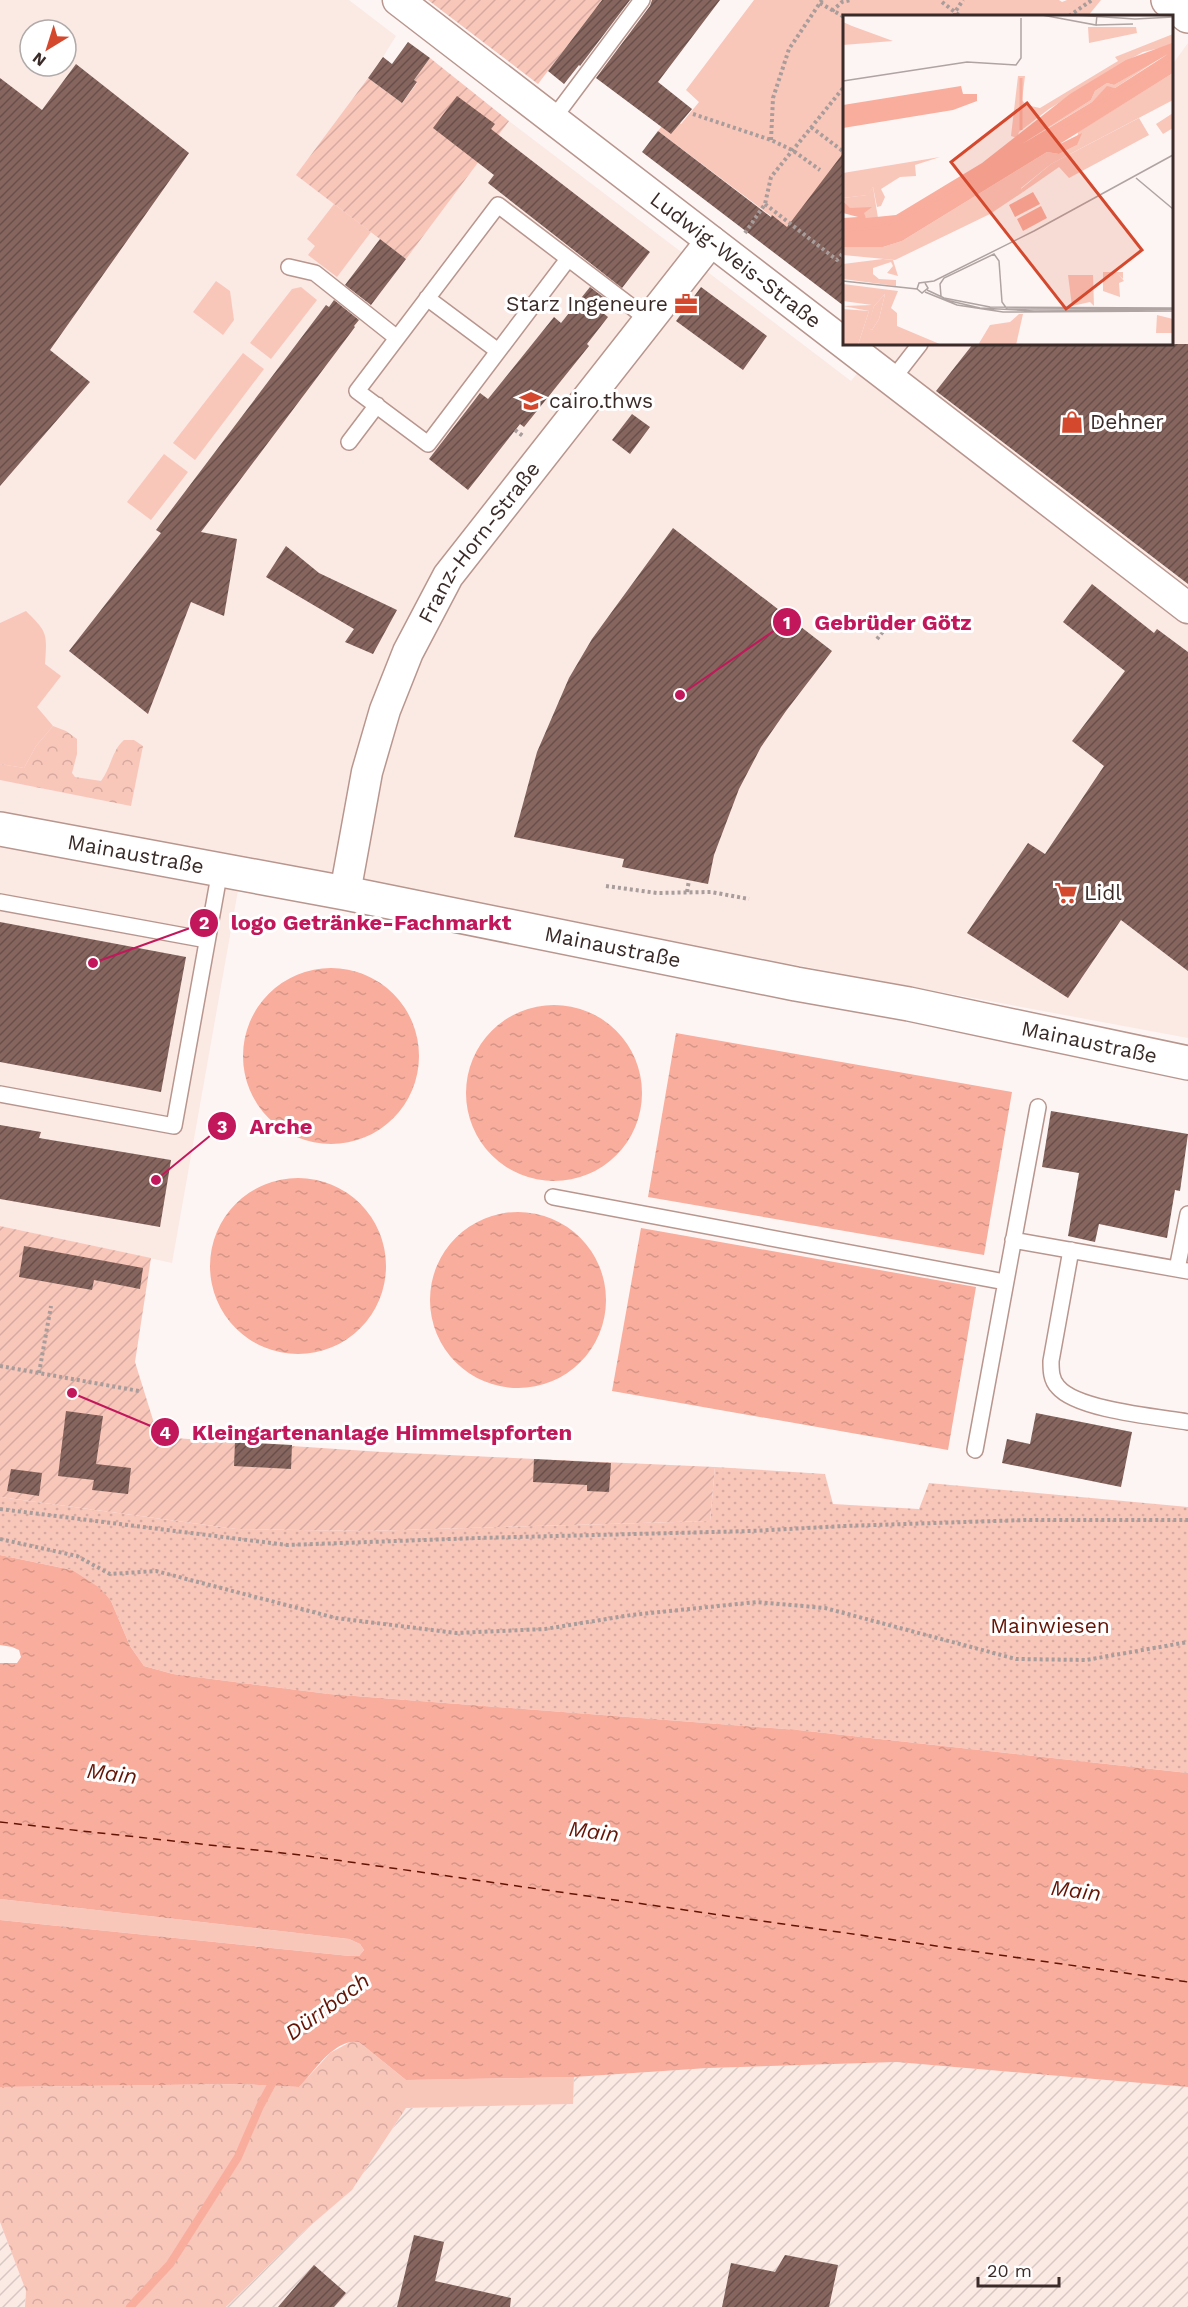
<svg xmlns="http://www.w3.org/2000/svg" width="1188" height="2307" font-family="'Work Sans',sans-serif">
<style>
.built{fill:#fbe9e4;fill-rule:evenodd}
.industrial{fill:url(#industrial-furrows)}
.grass{fill:#f9c6ba}
.forest{fill:url(#forest-crowns)}
.park{fill:url(#park-dots)}
.garden{fill:url(#garden-furrows)}
.water{fill:url(#water-ripples)}
.lines{fill:none;stroke-linecap:round;stroke-linejoin:round}
.stream{stroke:#f8ad9d;stroke-width:8}
.ferry{stroke:#641404;stroke-width:1.5;stroke-dasharray:8 6;stroke-linecap:butt}
.building{fill:url(#building-hatch)}
.lane-casing{stroke:#b8968e;stroke-width:18}
.street-casing{stroke:#b8968e;stroke-width:33}
.secondary-casing{stroke:#b8968e;stroke-width:36}
.path{stroke:#a89d9b;stroke-width:4;stroke-dasharray:3 3;stroke-linecap:butt}
.lane{stroke:#fff;stroke-width:15}
.street{stroke:#fff;stroke-width:30}
.secondary{stroke:#fff;stroke-width:33}
.labels{text-anchor:middle;stroke-width:6;stroke-linejoin:round;paint-order:stroke}
.street-label{font-size:21px;fill:#3a2b28;stroke:#fff}
.poi-label{font-size:21px;fill:#3a2b28;stroke:#fff;text-anchor:start}
.park-label{font-size:21px;fill:#641405;stroke:#fff}
.water-label{font-size:22px;font-style:italic;fill:#641404;stroke:#fff}
.inset-river{fill:none;stroke:#f8ad9d;stroke-width:3}
.inset-road{fill:none;stroke:#afa4a2;stroke-width:1.5}
.view{fill:#d4492e;fill-opacity:0.15;stroke:#d4492e;stroke-width:3}
.inset-edge{fill:none;stroke:#3a2b28;stroke-width:3}
.leader{fill:none;stroke:#c2185b;stroke-width:2}
.callout-dot{fill:#c2185b;stroke:#fff;stroke-width:2}
.mark-label{font-size:18px;text-anchor:middle;font-weight:bold;fill:#fff}
.callout-label{font-size:22px;text-anchor:middle;font-weight:bold;fill:#c2185b;stroke:#fff;stroke-width:6;stroke-linejoin:round;paint-order:stroke}
</style>
<defs>
<pattern id="industrial-furrows" width="10" height="10" patternUnits="userSpaceOnUse" patternTransform="scale(1.5)"><rect width="10" height="10" fill="#fbe9e4"/><path d="M-1 1l2-2M0 10L10 0M9 11l2-2" fill="none" stroke="#d8c8c4"/></pattern>
<pattern id="forest-crowns" width="20" height="18" patternUnits="userSpaceOnUse" patternTransform="scale(1.5)"><rect width="20" height="18" fill="#f9c6ba"/><path d="M2 6a3 3 0 1 1 6 0M12 15a3 3 0 1 1 6 0" fill="none" stroke="#d6aaa0"/></pattern>
<pattern id="park-dots" width="8" height="8" patternUnits="userSpaceOnUse" patternTransform="scale(1.5)"><rect width="8" height="8" fill="#f9c6ba"/><path d="M2 2h.1M6 6h.1" fill="none" stroke="#d6aaa0" stroke-width="1.8" stroke-linecap="round"/></pattern>
<pattern id="garden-furrows" width="10" height="10" patternUnits="userSpaceOnUse" patternTransform="scale(1.5)"><rect width="10" height="10" fill="#f9c6ba"/><path d="M-1 1l2-2M0 10L10 0M9 11l2-2" fill="none" stroke="#d6aaa0"/></pattern>
<pattern id="water-ripples" width="26" height="14" patternUnits="userSpaceOnUse" patternTransform="scale(1.5)"><rect width="26" height="14" fill="#f8ad9d"/><path d="M2 4q2-2 4 0t4 0M15 11q2-2 4 0t4 0" fill="none" stroke="#d59587"/></pattern>
<pattern id="building-hatch" width="6" height="6" patternUnits="userSpaceOnUse" patternTransform="scale(1.5)"><rect width="6" height="6" fill="#85655d"/><path d="M-1 1l2-2M0 6l6-6M5 7l2-2" fill="none" stroke="#684f49"/></pattern>
</defs>
<rect width="100%" height="100%" fill="#fdf5f3"/>
<path class="built" d="M 0,0 L 349,0 L 396,36 L 383,57 L 297,175 L 405,259 L 509,121 L 851,381 L 881,344 L 1172,344 L 1172,65 L 1188,43 L 1188,1038 L 243,862 L 172,1263 L 0,1226 ZM 30,30 L 66,30 L 66,66 L 30,66 Z"/>
<path class="industrial" d="M 897,2062 L 1188,2087 L 1188,2307 L 226,2307 L 303,2232 L 352,2190 L 406,2108 L 573,2104 L 574,2077 L 708,2068 Z
M 0,2222 L 26,2291 L 25,2307 L 0,2307 Z"/>
<path class="grass" d="M 754,0 L 1059,0 L 1062,2 L 1067,0 L 1101,0 L 1088,16 L 844,16 L 844,271 L 658,131 L 670,116 L 681,124 L 699,102 L 686,90 Z
M 334,204 L 371,232 L 337,277 L 308,255 L 315,246 L 307,239 Z
M 216,281 L 230,291 L 234,320 L 223,335 L 193,312 Z
M 301,287 L 317,300 L 271,359 L 250,343 L 292,289 Z
M 243,353 L 264,369 L 195,460 L 173,443 Z
M 164,454 L 188,472 L 151,520 L 127,502 Z
M 26,611 C 48,633 47,633 45,664 L 61,676 L 37,707 L 53,726 L 36,746 L 24,768 L 0,764 L 0,623 Z
M 0,1899 L 349,1939 L 360,1944 L 364,1950 L 359,1956 L 350,1956 L 0,1920 Z
M 574,2077 L 573,2104 L 406,2108 L 406,2080 Z"/>
<path class="forest" d="M 53,726 L 66,731 L 77,739 L 77,754 L 72,773 L 75,777 L 101,781 C 111,768 112,750 124,740 L 134,740 L 143,746 L 131,806 L 0,780 L 0,764 L 24,768 L 36,746 Z
M 352,2041 L 359,2042 L 406,2080 L 406,2108 L 352,2190 L 303,2232 L 226,2307 L 25,2307 L 26,2291 L 0,2222 L 0,2087 L 240,2084 L 299,2087 L 330,2053 Z"/>
<path class="park" d="M 715,1467 L 825,1474 L 833,1504 L 919,1509 L 929,1483 L 1188,1507 L 1188,1773 L 798,1730 L 329,1694 L 173,1674 L 144,1666 L 130,1646 L 111,1601 L 72,1570 L 0,1555 L 0,1497 L 236,1529 L 366,1531 L 710,1521 Z"/>
<path class="garden" d="M 428,0 L 602,0 L 538,84 Z
M 430,58 L 509,121 L 406,259 L 296,175 L 368,78 L 402,103 L 417,83 L 414,80 Z
M 0,1226 L 151,1258 L 135,1362 L 154,1423 L 174,1438 L 382,1452 L 715,1467 L 710,1521 L 366,1531 L 236,1529 L 0,1497 Z"/>
<path class="water" d="M243 1056a88 88 0 1 1 176 0a88 88 0 1 1-176 0Z
M466 1093a88 88 0 1 1 176 0a88 88 0 1 1-176 0Z
M 676,1033 L 1012,1092 L 984,1255 L 648,1197 Z
M210 1266a88 88 0 1 1 176 0a88 88 0 1 1-176 0Z
M430 1300a88 88 0 1 1 176 0a88 88 0 1 1-176 0Z
M 641,1228 L 976,1287 L 948,1450 L 612,1391 Z
M 0,1555 L 72,1570 L 100,1588 L 111,1601 L 130,1646 L 144,1666 L 173,1674 L 329,1694 L 798,1730 L 1188,1773 L 1188,2087 L 897,2062 L 708,2068 L 574,2077 L 406,2080 L 359,2042 C 334,2038 314,2072 299,2087 L 240,2084 L 0,2087 L 0,1920 L 350,1956 L 359,1956 L 364,1950 L 360,1944 L 349,1939 L 0,1899 L 0,1663 L 17,1663 L 21,1657 L 19,1650 L 12,1647 L 0,1645 Z"/>
<g class="lines">
<path class="stream" d="M 130,2307 L 170,2264 L 238,2157 L 260,2106 L 276,2076"/>
<path class="ferry" d="M 0,1822 L 301,1855 L 1188,1982"/>
</g>
<path class="building" d="M 602,0 L 630,0 L 580,66 L 579,65 L 564,84 L 548,71 Z
M 652,0 L 720,0 L 658,82 L 692,109 L 671,134 L 596,78 L 650,6 Z
M 408,42 L 430,58 L 414,80 L 417,82 L 402,103 L 368,78 L 383,57 L 392,64 Z
M 76,64 L 189,153 L 50,350 L 90,382 L 0,486 L 0,78 L 42,110 Z
M 457,96 L 495,124 L 491,129 L 650,252 L 622,288 L 488,183 L 494,175 L 433,128 Z
M 658,131 L 771,217 L 772,215 L 787,227 L 844,152 L 844,306 L 642,152 Z
M 380,239 L 406,259 L 371,305 L 345,285 Z
M 590,287 L 611,303 L 603,313 L 608,317 L 587,344 L 589,346 L 524,427 L 520,424 L 468,490 L 429,459 L 480,393 L 488,399 L 554,317 L 561,323 Z
M 701,287 L 767,336 L 743,370 L 676,321 Z
M 334,300 L 359,320 L 354,326 L 355,327 L 201,532 L 237,539 L 224,616 L 191,602 L 148,714 L 69,651 L 161,533 L 156,530 L 326,305 L 329,307 Z
M 973,344 L 1188,344 L 1188,584 L 936,391 Z
M 632,414 L 650,427 L 630,454 L 612,440 Z
M 673,528 L 832,651 L 786,711 L 761,747 L 739,789 L 714,855 L 708,884 L 622,867 L 624,859 L 514,837 L 537,752 L 569,678 L 592,639 Z
M 286,546 L 319,573 L 397,610 L 373,654 L 345,642 L 354,629 L 266,577 Z
M 1092,584 L 1154,633 L 1157,629 L 1188,652 L 1188,971 L 1121,920 L 1068,998 L 967,933 L 1028,843 L 1045,854 L 1104,766 L 1072,741 L 1125,671 L 1063,622 Z
M 0,922 L 186,957 L 161,1092 L 0,1062 Z
M 1051,1111 L 1188,1134 L 1180,1191 L 1175,1190 L 1167,1238 L 1099,1224 L 1095,1242 L 1068,1236 L 1079,1173 L 1042,1167 Z
M 0,1125 L 41,1132 L 39,1138 L 171,1160 L 160,1227 L 0,1199 Z
M 24,1246 L 143,1268 L 140,1289 L 94,1280 L 92,1290 L 19,1277 Z
M 66,1411 L 103,1416 L 96,1464 L 131,1468 L 128,1494 L 92,1490 L 94,1480 L 58,1476 Z
M 1036,1413 L 1132,1432 L 1121,1487 L 1002,1463 L 1007,1439 L 1030,1444 Z
M 235,1442 L 292,1445 L 291,1469 L 234,1466 Z
M 534,1459 L 611,1463 L 609,1492 L 587,1491 L 587,1485 L 533,1482 Z
M 11,1469 L 42,1473 L 39,1496 L 7,1491 Z
M 414,2235 L 444,2242 L 435,2281 L 511,2298 L 510,2307 L 397,2307 Z
M 785,2255 L 838,2265 L 829,2307 L 722,2307 L 731,2263 L 775,2272 Z
M 314,2265 L 346,2293 L 334,2307 L 278,2307 Z"/>
<g class="lines">
<g class="lane-casing">
<path id="lane" d="M 553,119 L 642,0
M 568,259 L 428,444 L 357,391 L 498,205 L 649,320
M 289,267 L 315,273 L 397,338
M 427,298 L 498,351
M 892,380 L 920,344
M 349,442 L 377,405
M 0,902 L 207,940
M 0,1094 L 174,1126 L 220,870
M 553,1197 L 1005,1282
M 1013,1240 L 1188,1271
M 1071,1250 L 1051,1361 C 1051,1370 1051,1380 1058,1387 C 1077,1410 1158,1417 1188,1422
M 1177,1269 L 1188,1214
M 975,1450 L 1038,1107"/>
</g>
<g class="street-casing">
<g id="street">
<path id="s1" d="M 398,0 L 1188,608"/>
<path id="s2" d="M 345,893 L 367,772 L 385,710 L 408,652 L 448,576 L 711,241"/>
</g>
</g>
<g class="secondary-casing">
<g id="secondary">
<path d="M 1168,0 L 1188,16"/>
<path id="s3" d="M 0,829 L 345,893 L 796,984 L 909,1004 L 1188,1063"/>
</g>
</g>
<path class="path" d="M 942,2 L 960,16
M 820,3 L 844,17
M 832,11 L 842,2 L 851,0
M 955,16 L 955,12 L 963,0
M 1069,16 L 1092,0
M 693,114 L 771,140 L 792,150 L 820,170
M 811,127 L 844,152
M 771,140 L 773,98 L 789,49 L 822,0
M 765,204 L 837,260 L 844,252
M 745,233 L 765,204 L 771,177 L 844,87
M 515,430 L 523,436
M 877,639 L 885,629
M 606,886 L 657,893 L 711,892 L 749,899
M 687,892 L 689,880
M 0,1366 L 139,1391
M 39,1373 L 51,1306
M 0,1509 L 287,1545 L 478,1538 L 751,1531 L 844,1526 L 1025,1520 L 1188,1520
M 0,1539 L 77,1556 L 110,1574 L 156,1571 L 336,1618 L 456,1633 L 545,1629 L 631,1615 L 757,1602 L 825,1608 L 1016,1659 L 1086,1660 L 1188,1642"/>
<use href="#lane" class="lane"/>
<use href="#street" class="street"/>
<use href="#secondary" class="secondary"/>
</g>
<defs>
<g id="office-bare" transform="scale(1.8)"><path d="M-6-3h4V-5.5h4V-3h4V5H-6ZM-1-4.5V-3h2v-1.5ZM-6 0V1H6V0Z" fill="#d4492e" stroke="#fff" stroke-width="2.5" paint-order="stroke"/></g>
<g id="university-bare" transform="scale(1.8)"><path d="M0-5L7-2L0 1L-7-2ZM-4 1L0 2.5L4 1V4Q0 6-4 4Z" fill="#d4492e" stroke="#fff" stroke-width="2.5" paint-order="stroke"/></g>
<g id="shop-bare" transform="scale(1.8)"><path d="M-5-2.5h2.3a2.7 3.5 0 0 1 5.4 0H5L5.5 6h-11ZM-1.5-2.5h3a1.5 2.3 0 0 0-3 0Z" fill="#d4492e" stroke="#fff" stroke-width="2.5" paint-order="stroke"/></g>
<g id="supermarket-bare" transform="scale(1.8)"><path d="M-6-5.5h2.5l.6 2H6L4.5 2H-2.5L-4.4-4H-6ZM-1.5 3.2a1.3 1.3 0 1 0 .1 0ZM3 3.2a1.3 1.3 0 1 0 .1 0Z" fill="#d4492e" stroke="#fff" stroke-width="2.5" paint-order="stroke"/></g>
</defs>
<g fill-rule="evenodd">
<use href="#office-bare" x="686" y="304"/>
<use href="#university-bare" x="531" y="401"/>
<use href="#shop-bare" x="1072" y="422"/>
<use href="#supermarket-bare" x="1066" y="893"/>
</g>
<g class="labels">
<g class="street-label">
<text dy="7" stroke="none"><textPath href="#s1" startOffset="426">Ludwig-Weis-Straße</textPath></text>
<text dy="7" stroke="none"><textPath href="#s2" startOffset="381">Franz-Horn-Straße</textPath></text>
<text dy="7" stroke="none"><textPath href="#s3" startOffset="138">Mainaustraße</textPath></text>
<text dy="7" stroke="none"><textPath href="#s3" startOffset="624">Mainaustraße</textPath></text>
<text dy="7" stroke="none"><textPath href="#s3" startOffset="1110">Mainaustraße</textPath></text>
</g>
<g class="poi-label">
<text x="668" y="311" text-anchor="end">Starz Ingeneure</text>
<text x="549" y="408">cairo.thws</text>
<text x="1090" y="429">Dehner</text>
<text x="1084" y="900">Lidl</text>
</g>
<g class="park-label">
<text x="1050" y="1633">Mainwiesen</text>
</g>
<g class="water-label">
<text transform="translate(112 1773) rotate(7)" y="8">Main</text>
<text transform="translate(594 1831) rotate(7)" y="8">Main</text>
<text transform="translate(1076 1890) rotate(7)" y="8">Main</text>
<text transform="translate(327 2006) rotate(-36)" y="8">Dürrbach</text>
</g>
</g>
<g transform="translate(843 15)">
<rect width="330" height="330" fill="#fdf5f3"/>
<path d="M 0,7 L 9,11 L 50,26 L 0,30 ZM 325,38 L 272,73 L 264,72 L 249,87 L 178,129 L 248,85 L 252,76 L 264,68 L 271,70 ZM 330,98 L 330,113 L 320,119 L 313,109 ZM 97,142 L 72,150 L 73,161 L 57,162 L 38,174 L 42,182 L 38,191 L 34,192 L 30,172 L 25,180 L 0,183 L 0,158 ZM 225,260 L 250,260 L 251,291 L 247,287 L 229,291 ZM 42,279 L 36,304 L 29,315 L 24,313 L 31,291 ZM 0,294 L 26,296 L 15,330 L 0,330 ZM 314,300 L 330,304 L 330,318 L 313,318 Z" fill="#f9c6ba"/>
<path d="M 330,19 L 330,30 L 300,37 L 271,53 L 206,94 L 176,117 L 174,123 L 168,121 L 175,61 L 182,61 L 179,85 L 183,90 L 197,93 L 275,46 L 272,42 ZM 30,172 L 35,203 L 23,203 L 17,194 L 4,193 L 0,183 L 24,180 ZM 40,244 L 50,245 L 55,261 L 44,258 L 50,251 L 48,247 L 30,253 L 30,259 L 36,264 L 53,265 L 53,271 L 0,264 L 0,249 ZM 0,269 L 55,276 L 48,293 L 54,298 L 54,311 L 99,330 L 15,330 L 26,296 L 0,291 L 29,290 L 0,286 ZM 42,279 L 36,304 L 29,315 L 25,313 L 31,291 Z" fill="#f9c6ba" fill-rule="evenodd"/>
<path d="M 330,58 L 330,85 L 208,149 L 178,173 L 180,177 L 147,199 L 52,245 L 0,240 L 0,232 L 40,232 L 59,226 L 204,137 L 216,139 L 234,130 L 235,117 ZM 176,299 L 180,299 L 173,330 L 135,330 L 147,310 L 167,307 Z" fill="#f9c6ba"/>
<path d="M 245,12 L 293,12 L 294,18 L 246,28 ZM 296,103 L 306,120 L 226,163 L 216,152 L 180,177 L 178,174 L 208,149 ZM 260,257 L 280,257 L 280,264 L 275,259 L 281,266 L 276,268 L 277,282 L 260,276 Z" fill="#f9c6ba"/>
<path d="M 329,28 L 330,58 L 215,130 L 239,118 L 234,130 L 216,139 L 204,137 L 59,226 L 40,232 L 0,232 L 0,203 L 15,202 L 0,198 L 0,186 L 7,193 L 29,192 L 21,198 L 23,203 L 53,200 L 139,148 L 227,79 L 283,45 ZM 325,39 L 272,73 L 264,71 L 249,87 L 179,129 L 248,85 L 252,76 L 264,68 L 271,70 ZM 118,71 L 120,79 L 134,79 L 134,86 L 110,95 L 0,113 L 0,90 ZM 190,177 L 197,189 L 172,202 L 166,190 ZM 198,191 L 204,203 L 180,216 L 174,204 Z" fill="#f8ad9d" fill-rule="evenodd"/>
<path class="inset-river" d="M 178,115 L 178,63M 0,215 L 35,213 L 71,197 L 187,132 L 330,42"/>
<path class="inset-road" d="M 199,0 L 253,10 L 254,0M 232,0 L 292,4 L 330,2M 253,10 L 290,9M 0,66 L 124,47 L 173,50 L 178,43 L 178,3M 293,163 L 330,194M 0,266 L 74,274 L 79,278 L 85,273 L 82,268M 74,274 L 76,268 L 91,266 L 191,216 L 330,140M 84,275 L 101,283 L 147,292 L 330,293M 82,277 L 114,290 L 160,297 L 330,296M 330,294 L 164,294 L 159,287 L 156,246 L 151,239 L 101,263 L 97,269 L 98,281 L 103,285 L 137,293 L 191,296 L 330,295"/>
<path class="view" d="M 184,88 L 299,235 L 223,294 L 108,147 Z"/>
<rect width="330" height="330" class="inset-edge"/>
</g>
<path class="leader" d="M680 695L787 622M93 963L204 923M156 1180L222 1126M72 1393L165 1432"/>
<g class="callout-dot">
<circle cx="680" cy="695" r="6"/>
<circle cx="93" cy="963" r="6"/>
<circle cx="156" cy="1180" r="6"/>
<circle cx="72" cy="1393" r="6"/>
<circle cx="787" cy="622" r="15"/>
<circle cx="204" cy="923" r="15"/>
<circle cx="222" cy="1126" r="15"/>
<circle cx="165" cy="1432" r="15"/>
</g>
<g class="mark-label">
<text x="787" y="629">1</text>
<text x="204" y="929">2</text>
<text x="222" y="1133">3</text>
<text x="165" y="1439">4</text>
</g>
<g class="callout-label">
<text x="893" y="630">Gebrüder Götz</text>
<text x="371" y="930">logo Getränke-Fachmarkt</text>
<text x="281" y="1134">Arche</text>
<text x="382" y="1440">Kleingartenanlage Himmelspforten</text>
</g>
<g transform="translate(48 48) rotate(218)"><circle r="28" fill="#ffffff" stroke="#b0aaa9" stroke-width="1.5"/>
<path d="M0-4.5L10 22L0 15L-10 22Z" fill="#d4492e"/>
<text y="-9" font-size="16" font-weight="bold" text-anchor="middle" fill="#3a2b28">N</text>
</g>
<path d="M978 2277v9h81v-9" fill="none" stroke="#3a2b28" stroke-width="3"/>
<text x="987" y="2277" font-size="18" fill="#3a2b28" stroke="#ffffff" stroke-width="4.5" paint-order="stroke">20 m</text>
</svg>
